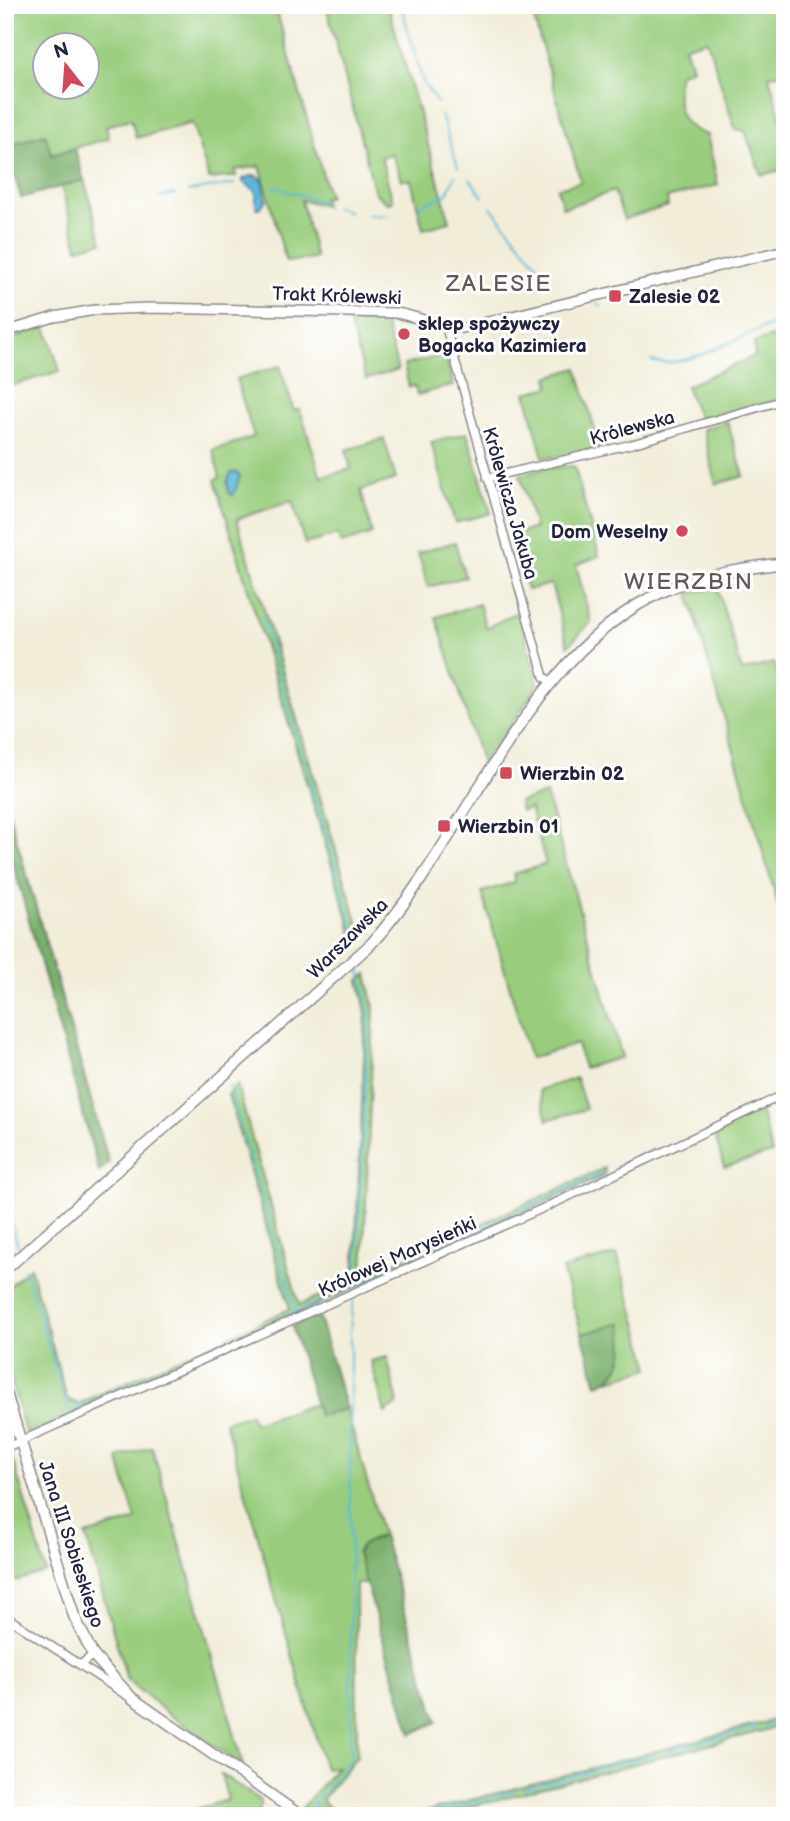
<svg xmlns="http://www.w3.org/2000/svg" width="790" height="1821" font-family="'Balsamiq Sans',sans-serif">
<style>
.green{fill:#99cd7d;stroke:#5e785c;stroke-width:2;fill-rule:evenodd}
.forest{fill:#7ab06c;stroke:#4e6954;stroke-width:2}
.water{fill:#5bb8d9;stroke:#3e6d8a;stroke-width:2}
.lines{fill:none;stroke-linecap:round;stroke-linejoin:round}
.stream{stroke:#5bb8d9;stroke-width:2}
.minor-casing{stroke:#8a888a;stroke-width:10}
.tertiary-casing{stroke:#8a888a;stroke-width:12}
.secondary-casing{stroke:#8a888a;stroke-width:13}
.minor{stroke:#fff;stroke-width:7}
.tertiary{stroke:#fff;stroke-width:9}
.secondary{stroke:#fff;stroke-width:10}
.poi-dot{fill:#d1495b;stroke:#fff;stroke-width:2.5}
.labels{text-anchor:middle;stroke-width:6;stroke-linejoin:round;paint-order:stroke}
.street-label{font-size:19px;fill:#22223b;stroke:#fff}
.poi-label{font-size:19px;font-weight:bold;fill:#22223b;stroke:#fff;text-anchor:start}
.quarter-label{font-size:23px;letter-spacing:2px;fill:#655557;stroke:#fff}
</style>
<rect width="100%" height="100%" fill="#fff"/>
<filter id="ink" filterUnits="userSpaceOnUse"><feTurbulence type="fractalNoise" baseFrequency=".0143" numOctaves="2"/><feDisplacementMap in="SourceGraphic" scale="14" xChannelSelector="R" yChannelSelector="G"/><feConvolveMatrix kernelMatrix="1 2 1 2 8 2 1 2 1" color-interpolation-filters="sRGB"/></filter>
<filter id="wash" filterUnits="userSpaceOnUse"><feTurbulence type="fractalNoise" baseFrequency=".00686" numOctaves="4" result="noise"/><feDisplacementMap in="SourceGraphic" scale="28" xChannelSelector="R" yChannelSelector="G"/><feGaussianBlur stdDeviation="1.57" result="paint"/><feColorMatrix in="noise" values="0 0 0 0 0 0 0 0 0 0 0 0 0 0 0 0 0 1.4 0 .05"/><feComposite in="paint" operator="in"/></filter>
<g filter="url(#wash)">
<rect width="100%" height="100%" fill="#f2edd9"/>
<path class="green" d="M 5,5 L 275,5 L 329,197 L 323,197 L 325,206 L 301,200 L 316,258 L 286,262 L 260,166 L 235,170 L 236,176 L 209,179 L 192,123 L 136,138 L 131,119 L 106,126 L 109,138 L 51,155 L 45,134 L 6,146 ZM 46,46 L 88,46 L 88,88 L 46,88 Z
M 326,5 L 388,5 L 450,222 L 423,229 L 411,180 L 402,180 L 391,153 L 381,157 L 393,202 L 387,203 L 375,193 Z
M 530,5 L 785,5 L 785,72 L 769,76 L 785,133 L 785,169 L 761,175 L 745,131 L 735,129 L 707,40 L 685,46 L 692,68 L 679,74 C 675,103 676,125 707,135 L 718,185 L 667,198 L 668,206 L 624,219 L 614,191 L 563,208 L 557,188 L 581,182 Z
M 84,180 L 102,242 L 78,248 L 61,186 Z
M 349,321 L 385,323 L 398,370 L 366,379 Z
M 46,327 L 60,371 L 7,387 L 5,340 Z
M 785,333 L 785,398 L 699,419 L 686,386 L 755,356 L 754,343 Z
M 445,355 L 453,385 L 417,395 L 415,386 L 409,387 L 404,365 Z
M 280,366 L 294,411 L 300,409 L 321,477 L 351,469 L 346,450 L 384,439 L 396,479 L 361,490 L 372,534 L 341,544 L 338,535 L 305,544 L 292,501 L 237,519 L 358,924 L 361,936 L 355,942 L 215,480 L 220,477 L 213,450 L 254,437 L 236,379 Z
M 577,368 L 600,447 L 570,456 L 543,458 L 526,393 L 550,387 L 548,377 Z
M 727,421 L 744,476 L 716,484 L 703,429 Z
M 467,433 L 491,513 L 455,523 L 431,442 Z
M 574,466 L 599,556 L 576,565 L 591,622 L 568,646 L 551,584 L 527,590 L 512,535 L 535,528 L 520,475 L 546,468 Z
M 455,542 L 465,577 L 428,587 L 418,553 Z
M 717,587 L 742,671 L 774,663 L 785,703 L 785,929 L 689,594 Z
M 479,604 L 486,628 L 519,611 L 538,684 L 483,767 L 436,617 Z
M 546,794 L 622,1057 L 584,1068 L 577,1044 L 530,1058 L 482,892 L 515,882 L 513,874 L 546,864 L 530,808 L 521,811 L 519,802 Z
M 367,974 L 374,1007 L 363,1277 L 605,1168 L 604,1176 L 29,1434 L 25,1432 L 5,1358 L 5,1290 L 30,1267 L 67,1399 L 78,1404 L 290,1309 L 228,1094 L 237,1085 L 299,1305 L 354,1281 L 366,1012 L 359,980 Z
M 576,1078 L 586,1109 L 547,1120 L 539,1090 Z
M 760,1109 L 772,1153 L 724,1167 L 714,1132 Z
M 617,1254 L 650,1368 L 610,1380 L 619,1367 L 622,1323 L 582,1334 L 562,1269 Z
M 387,1357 L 398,1403 L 385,1413 L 371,1361 Z
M 315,1404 L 319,1416 L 346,1409 L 383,1536 L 373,1538 L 357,1553 L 367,1584 L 356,1584 L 357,1756 L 322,1800 L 338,1816 L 314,1816 L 302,1808 L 337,1767 L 325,1769 L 225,1422 L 250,1414 L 254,1423 Z
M 152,1447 L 231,1721 L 243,1766 L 167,1713 L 127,1680 L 86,1535 L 136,1520 L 118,1458 Z
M 10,1451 L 46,1572 L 5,1584 L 5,1452 Z
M 785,1717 L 785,1725 L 434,1816 L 410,1816 Z
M 221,1774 L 261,1801 L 261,1807 L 254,1816 L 197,1816 L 195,1809 L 228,1800 Z"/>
<path class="forest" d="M 45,134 L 52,155 L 75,149 L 84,180 L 21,198 L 6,146 Z
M 5,799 L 109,1163 L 99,1172 L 5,834 Z
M 318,1314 L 346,1409 L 319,1416 L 292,1326 Z
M 621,1323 C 627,1347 625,1376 597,1384 L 582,1334 Z
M 383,1536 L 437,1722 L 411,1734 L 357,1553 L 363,1544 Z"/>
<path class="water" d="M 254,175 L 262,179 L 266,200 L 260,208 L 256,208 L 256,191 L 243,182 L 243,179 Z
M 236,472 L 240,477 L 233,495 L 229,493 L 227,482 L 231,473 Z"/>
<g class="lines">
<path class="stream" d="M 401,5 L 423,82 L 437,103
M 441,115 L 458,167
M 470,179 L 483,197
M 275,187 L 323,202
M 189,191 L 235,184
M 158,198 L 175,194
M 419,206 L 446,195 L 455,176
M 335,207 L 349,212
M 491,207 L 541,269
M 368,215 L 389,216
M 594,301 L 602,306
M 651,361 C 686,372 748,329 785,321
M 262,616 L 358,943
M 229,1085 L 296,1312
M 615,1168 L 654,1149
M 9,1214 L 18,1246
M 25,1269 L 69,1412 L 328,1298
M 356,1285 L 369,1009 L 360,970
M 338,1293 L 602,1174
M 764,1726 L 785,1720
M 665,1751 L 756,1728
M 524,1789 L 653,1754
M 329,1816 L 313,1805 L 351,1759 L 350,1332 L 353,1301
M 421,1816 L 515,1791"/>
</g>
</g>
<g filter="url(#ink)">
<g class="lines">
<g class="minor-casing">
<path id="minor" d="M 446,328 L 544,677 L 552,682
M 487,478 L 632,444 L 784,400
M 5,1448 L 559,1201 L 785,1094
M 5,1616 L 80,1665 L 93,1655
M 80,1665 L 126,1695"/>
</g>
<g class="tertiary-casing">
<path id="tertiary" d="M 5,332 L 54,317 L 95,310 L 149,308 L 396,313 C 419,317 439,327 463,328 L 785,250"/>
</g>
<g class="secondary-casing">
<path id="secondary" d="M 5,1270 L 371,944 C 470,835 527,651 666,590 C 704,573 744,568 785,563
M 5,1390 L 74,1616 L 93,1655 L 132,1698 L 301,1816"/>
</g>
<use href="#minor" class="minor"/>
<use href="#tertiary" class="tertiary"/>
<use href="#secondary" class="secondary"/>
</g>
</g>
<g class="poi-dot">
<rect x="608" y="289" width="14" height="14" rx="3.5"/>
<circle cx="404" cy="334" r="7"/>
<circle cx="682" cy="531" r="7"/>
<rect x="499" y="766" width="14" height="14" rx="3.5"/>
<rect x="437" y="819" width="14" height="14" rx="3.5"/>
</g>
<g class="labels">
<g class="street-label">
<text transform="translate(337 295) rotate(2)" y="7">Trakt Królewski</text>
<text transform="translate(632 427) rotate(-15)" y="7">Królewska</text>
<text transform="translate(511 503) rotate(74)" y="7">Królewicza Jakuba</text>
<text transform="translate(347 938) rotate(-45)" y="7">Warszawska</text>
<text transform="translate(397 1256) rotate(-24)" y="7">Królowej Marysieńki</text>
<text transform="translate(72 1544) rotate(72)" y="7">Jana III Sobieskiego</text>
</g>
<g class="poi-label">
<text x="629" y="303">Zalesie 02</text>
<text x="418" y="330">sklep spożywczy<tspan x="418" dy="22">Bogacka Kazimiera</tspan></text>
<text x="668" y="538" text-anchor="end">Dom Weselny</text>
<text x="520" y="780">Wierzbin 02</text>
<text x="458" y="833">Wierzbin 01</text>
</g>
<g class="quarter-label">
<text x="499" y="291">ZALESIE</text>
<text x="689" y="589">WIERZBIN</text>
</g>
</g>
<rect width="790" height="1821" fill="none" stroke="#fff" stroke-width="28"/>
<g transform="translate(66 66) rotate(343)"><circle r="33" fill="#ffffff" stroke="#a7a7b1" stroke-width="2"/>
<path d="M0-5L12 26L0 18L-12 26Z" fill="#d1495b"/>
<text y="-10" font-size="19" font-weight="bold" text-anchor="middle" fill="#22223b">N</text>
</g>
</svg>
